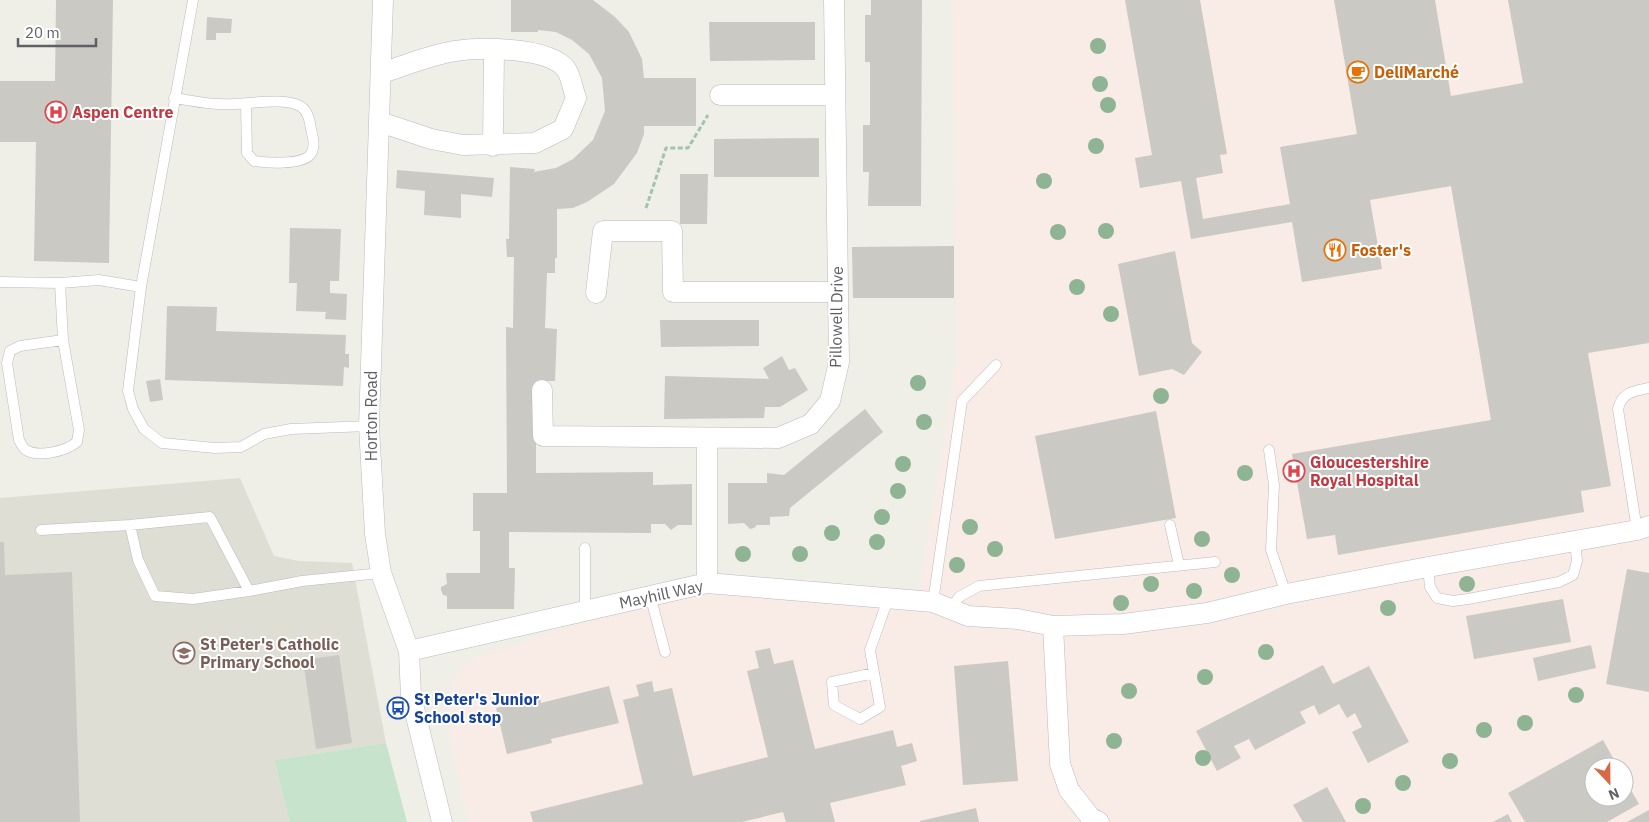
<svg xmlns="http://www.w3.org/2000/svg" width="1649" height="822" font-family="'IBM Plex Sans',sans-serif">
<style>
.education{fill:#dfded5}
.medical{fill:#f9ebe6;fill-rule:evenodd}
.green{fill:#c7e3cc}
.building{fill:#cac9c4}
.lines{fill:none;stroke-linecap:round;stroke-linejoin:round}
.lane-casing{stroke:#b9babf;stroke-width:11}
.street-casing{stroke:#b9babf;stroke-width:21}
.path{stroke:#a0c4b1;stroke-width:3;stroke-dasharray:5 2.5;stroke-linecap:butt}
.lane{stroke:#fff;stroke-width:10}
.street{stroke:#fff;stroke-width:20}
.tree{fill:#8fb493}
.labels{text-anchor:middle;stroke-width:4;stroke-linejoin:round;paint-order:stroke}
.food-label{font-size:16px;font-weight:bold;fill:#c56008;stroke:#fff;text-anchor:start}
.health-label{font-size:16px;font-weight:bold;fill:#be3a42;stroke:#fff;text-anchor:start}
.street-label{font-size:16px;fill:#5e6066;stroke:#fff}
.education-label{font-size:16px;font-weight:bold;fill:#785e54;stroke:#fff;text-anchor:start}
.transit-label{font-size:16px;font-weight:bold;fill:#164399;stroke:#fff;text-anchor:start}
</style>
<rect width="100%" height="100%" fill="#efefe7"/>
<path class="education" d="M 240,478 L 274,556 L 299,561 L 352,563 L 386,743 L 274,760 L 290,822 L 0,822 L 0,498 Z"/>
<path class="medical" d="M 953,0 L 1649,0 L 1649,822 L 469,822 L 451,744 L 451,682 L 463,666 L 478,657 L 707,583 L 918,601 L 957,359 ZM 1594,767 L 1624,767 L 1624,797 L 1594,797 Z"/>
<path class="green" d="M 386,743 L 407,822 L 290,822 L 274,760 Z"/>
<path class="building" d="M 56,0 L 113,0 L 109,263 L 34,261 L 36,142 L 0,142 L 0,81 L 55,81 Z
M 511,0 L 593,0 L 615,17 L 629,32 L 642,59 L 644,78 L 696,78 L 696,126 L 644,126 L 644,134 L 637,153 L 614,184 L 587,202 L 573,208 L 557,209 L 557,258 L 555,258 L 555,273 L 547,273 L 545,328 L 557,329 L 555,381 L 536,381 L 536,473 L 653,472 L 653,485 L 692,484 L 692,525 L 678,525 L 671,530 L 665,524 L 651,524 L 651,533 L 509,532 L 509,568 L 515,568 L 514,609 L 447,609 L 447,596 L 443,595 L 441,590 L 441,587 L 447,584 L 446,573 L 480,573 L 480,531 L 473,531 L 473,493 L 507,493 L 506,327 L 513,328 L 514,257 L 507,257 L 506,239 L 509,239 L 510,167 L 535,169 L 534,172 L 539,171 L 556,168 L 573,159 L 593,140 L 605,111 L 602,78 L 589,54 L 572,40 L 556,32 L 538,30 L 538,32 L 511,32 Z
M 871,0 L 922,0 L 921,206 L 868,206 L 869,172 L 863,172 L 863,125 L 870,125 L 870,62 L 865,62 L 865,15 L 871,15 Z
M 1125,0 L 1200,0 L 1227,154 L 1220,155 L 1223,173 L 1196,178 L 1203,219 L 1290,204 L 1280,147 L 1357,134 L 1334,0 L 1435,0 L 1451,96 L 1523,83 L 1508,0 L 1649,0 L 1649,343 L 1588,353 L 1611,486 L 1581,491 L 1584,512 L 1338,555 L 1335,535 L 1307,539 L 1292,454 L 1491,420 L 1451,186 L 1370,200 L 1382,269 L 1302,282 L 1292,222 L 1191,239 L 1181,181 L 1140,188 L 1135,158 L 1152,155 Z
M 207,17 L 232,19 L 231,33 L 216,33 L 216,40 L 206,40 Z
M 709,22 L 815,22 L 815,60 L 710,61 Z
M 819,138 L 819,177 L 714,177 L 714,139 Z
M 397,170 L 494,178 L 492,197 L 461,194 L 461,218 L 424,215 L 425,191 L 396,188 Z
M 680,174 L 708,174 L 707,224 L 680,224 Z
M 290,228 L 341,229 L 339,281 L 330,281 L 330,293 L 347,294 L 346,320 L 325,319 L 326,312 L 296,311 L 297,283 L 289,283 Z
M 954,246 L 954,298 L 853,298 L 852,247 Z
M 1175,251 L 1192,343 L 1202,352 L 1184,375 L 1172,369 L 1139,376 L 1118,264 Z
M 167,306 L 217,307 L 216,331 L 346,335 L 345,354 L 349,354 L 349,368 L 344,367 L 343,386 L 165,380 Z
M 660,320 L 759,320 L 759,346 L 661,347 Z
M 782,356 L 789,370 L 795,368 L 808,390 L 780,407 L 765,407 L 764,418 L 664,419 L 665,376 L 769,379 L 763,368 Z
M 160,379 L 163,400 L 150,402 L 146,381 Z
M 865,409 L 883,432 L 790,508 L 789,516 L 770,517 L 770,525 L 757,525 L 754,528 L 750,529 L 744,523 L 728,524 L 728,483 L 767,483 L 767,473 L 784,475 Z
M 1156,411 L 1176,518 L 1055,539 L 1035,436 Z
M 0,542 L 4,542 L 5,575 L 72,572 L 80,822 L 0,822 Z
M 1627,569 L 1649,573 L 1649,692 L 1606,684 Z
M 1563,599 L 1571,642 L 1474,659 L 1466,616 Z
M 1591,645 L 1596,668 L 1538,681 L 1533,658 Z
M 770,648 L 774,664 L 793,660 L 815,749 L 893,730 L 897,747 L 912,743 L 917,761 L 901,766 L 906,785 L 830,803 L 835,822 L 786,822 L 783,812 L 742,822 L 533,822 L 530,812 L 643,784 L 623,700 L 639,696 L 636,685 L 652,681 L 654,692 L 672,688 L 693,776 L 768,757 L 747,671 L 759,668 L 755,651 Z
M 339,655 L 352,743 L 316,749 L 303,660 Z
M 1008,661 L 1018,781 L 963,785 L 954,666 Z
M 1323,665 L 1333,684 L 1369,666 L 1409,742 L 1368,763 L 1352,732 L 1362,727 L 1355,713 L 1347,718 L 1339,704 L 1319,715 L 1314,705 L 1300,712 L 1306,723 L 1255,750 L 1249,739 L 1234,746 L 1241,758 L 1217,771 L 1196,731 Z
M 609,686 L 619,723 L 551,739 L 552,743 L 507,754 L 496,708 L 540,697 L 541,703 Z
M 1603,740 L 1618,767 L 1594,767 L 1594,797 L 1624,797 L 1624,778 L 1639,804 L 1607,822 L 1525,822 L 1508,793 Z
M 1327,787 L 1346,822 L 1303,822 L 1293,805 Z
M 976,808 L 979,822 L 920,822 L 920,821 Z
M 1649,810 L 1649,822 L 1627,822 Z
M 1508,814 L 1512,822 L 1493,822 Z"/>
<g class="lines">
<g class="lane-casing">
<path id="lane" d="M 193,0 L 141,287 L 128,391 L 133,409 L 144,429 L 162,443 L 215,448 L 241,447 L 264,434 L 291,429 L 369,426
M 174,98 C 189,100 205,104 220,104 C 241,106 282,96 300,106 C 308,110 310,121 311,129 C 313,137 316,148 310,155 C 301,165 267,163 254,161 L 247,153 L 246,104
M 0,282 L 60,283 L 99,280 L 141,287
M 60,283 L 63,340 L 79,430 L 77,442 C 66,451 39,458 26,450 C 23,448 21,444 19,440 L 7,363 L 10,351 L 20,346 L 63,340
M 1269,450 L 1274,485 L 1271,550 L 1286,594
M 130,525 L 138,560 L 155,596 L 193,599 L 249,591
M 1170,525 L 1179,565
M 41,530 L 130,525 L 210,517 L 249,591 L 302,581 L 381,573
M 1637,530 L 1618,409 C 1622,392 1634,391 1649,388
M 1428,567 L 1430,587 L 1437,598 L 1453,601 L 1468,599 L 1559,582 L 1573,575 L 1577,561 L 1575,541
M 650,595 L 665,652
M 933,602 L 962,401 L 996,365
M 950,609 L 959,597 L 979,586 L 1215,562
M 585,610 L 585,548
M 874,673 L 832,682 L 834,705 L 860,719 L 880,707 L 870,650 L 888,599"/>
</g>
<g class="street-casing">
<path id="street" d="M 383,0 L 369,426 L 375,534 L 381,573 L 409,651 L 411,696 L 442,822
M 720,95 L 835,95
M 380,122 L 431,139 L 463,145 L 535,143 L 563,129 L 576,98 C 573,90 571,76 566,69 C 549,47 481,47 455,51 C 430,55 406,65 382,73
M 493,146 L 494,49
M 596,293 L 603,231 L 672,231 L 673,292 L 838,292
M 542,390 L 543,436 L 778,438 L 811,424 L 830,401 L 839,362 L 834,0
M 707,438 L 707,583
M 1053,626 L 1060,764 L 1069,790 L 1091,818 L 1099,822
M 409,651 L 707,583 L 933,602 L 968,616 L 1018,619 L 1053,626 L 1123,624 L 1207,613 L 1286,594 L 1428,567 L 1637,530 L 1649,526"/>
</g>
<path class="path" d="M 646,208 L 666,148 L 688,148 L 708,115"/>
<use href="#lane" class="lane"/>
<use href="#street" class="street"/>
</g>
<g class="tree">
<circle cx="1098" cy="46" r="8"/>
<circle cx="1100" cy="84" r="8"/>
<circle cx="1108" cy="105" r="8"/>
<circle cx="1096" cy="146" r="8"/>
<circle cx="1044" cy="181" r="8"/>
<circle cx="1106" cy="231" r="8"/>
<circle cx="1058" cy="232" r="8"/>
<circle cx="1077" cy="287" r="8"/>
<circle cx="1111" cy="314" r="8"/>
<circle cx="918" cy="383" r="8"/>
<circle cx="1161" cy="396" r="8"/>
<circle cx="924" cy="422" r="8"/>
<circle cx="903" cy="464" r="8"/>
<circle cx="1245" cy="473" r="8"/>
<circle cx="898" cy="491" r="8"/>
<circle cx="882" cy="517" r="8"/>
<circle cx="970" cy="527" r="8"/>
<circle cx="832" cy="533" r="8"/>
<circle cx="1202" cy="539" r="8"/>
<circle cx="877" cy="542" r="8"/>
<circle cx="995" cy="549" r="8"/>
<circle cx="743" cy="554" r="8"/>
<circle cx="800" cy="554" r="8"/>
<circle cx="957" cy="565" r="8"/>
<circle cx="1232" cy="575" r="8"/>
<circle cx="1151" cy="584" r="8"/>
<circle cx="1467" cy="584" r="8"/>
<circle cx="1194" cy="591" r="8"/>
<circle cx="1121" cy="603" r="8"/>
<circle cx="1388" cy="608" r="8"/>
<circle cx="1266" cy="652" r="8"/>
<circle cx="1205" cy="677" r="8"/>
<circle cx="1129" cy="691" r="8"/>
<circle cx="1576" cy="695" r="8"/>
<circle cx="1525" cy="723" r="8"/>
<circle cx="1484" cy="730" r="8"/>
<circle cx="1114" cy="741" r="8"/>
<circle cx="1203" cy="758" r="8"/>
<circle cx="1450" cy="761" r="8"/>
<circle cx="1403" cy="783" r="8"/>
<circle cx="1363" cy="806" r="8"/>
</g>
<defs>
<g id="cafe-ring" transform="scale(1.125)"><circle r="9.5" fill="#fff" stroke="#e8710a" stroke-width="1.5"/><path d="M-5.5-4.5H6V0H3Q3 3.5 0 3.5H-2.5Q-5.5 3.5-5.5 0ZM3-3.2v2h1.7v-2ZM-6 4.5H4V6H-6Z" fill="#e8710a"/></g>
<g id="hospital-ring" transform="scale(1.125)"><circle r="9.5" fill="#fff" stroke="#e0444e" stroke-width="1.5"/><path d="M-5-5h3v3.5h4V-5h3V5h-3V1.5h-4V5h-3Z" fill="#e0444e"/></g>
<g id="restaurant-ring" transform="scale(1.125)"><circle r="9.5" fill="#fff" stroke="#e8710a" stroke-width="1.5"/><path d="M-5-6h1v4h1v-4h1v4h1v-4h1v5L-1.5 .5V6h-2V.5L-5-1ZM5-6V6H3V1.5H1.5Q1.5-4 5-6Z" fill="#e8710a"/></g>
<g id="school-ring" transform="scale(1.125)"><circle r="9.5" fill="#fff" stroke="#8d6e63" stroke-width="1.5"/><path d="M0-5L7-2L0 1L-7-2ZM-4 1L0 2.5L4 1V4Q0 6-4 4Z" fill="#8d6e63"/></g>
<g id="bus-ring" transform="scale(1.125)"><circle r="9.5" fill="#fff" stroke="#1a4fb4" stroke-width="1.5"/><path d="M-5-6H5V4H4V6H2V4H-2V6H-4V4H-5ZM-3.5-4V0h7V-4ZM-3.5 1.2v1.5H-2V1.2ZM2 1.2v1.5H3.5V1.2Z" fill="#1a4fb4"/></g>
</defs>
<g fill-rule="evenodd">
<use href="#cafe-ring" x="1358" y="72"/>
<use href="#hospital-ring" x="56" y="112"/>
<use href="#restaurant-ring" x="1335" y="250"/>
<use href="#hospital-ring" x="1294" y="471"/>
<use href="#school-ring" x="184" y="653"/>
<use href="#bus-ring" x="398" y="708"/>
</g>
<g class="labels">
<g class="food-label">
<text x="1374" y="78">DeliMarché</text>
<text x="1351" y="256">Foster's</text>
</g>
<g class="health-label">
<text x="72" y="118">Aspen Centre</text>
<text x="1310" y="468">Gloucestershire<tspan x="1310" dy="18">Royal Hospital</tspan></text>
</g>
<g class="street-label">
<text transform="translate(836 317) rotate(-89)" y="6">Pillowell Drive</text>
<text transform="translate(371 416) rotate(-90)" y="6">Horton Road</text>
<text transform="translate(661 594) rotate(-12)" y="6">Mayhill Way</text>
</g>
<g class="education-label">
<text x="200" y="650">St Peter's Catholic<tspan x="200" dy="18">Primary School</tspan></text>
</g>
<g class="transit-label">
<text x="414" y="705">St Peter's Junior<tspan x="414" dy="18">School stop</tspan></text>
</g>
</g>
<g transform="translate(1609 782) rotate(158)"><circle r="24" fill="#ffffff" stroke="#bfbfc2"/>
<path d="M0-4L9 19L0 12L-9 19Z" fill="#d76a45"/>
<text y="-8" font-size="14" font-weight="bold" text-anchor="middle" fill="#5e6066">N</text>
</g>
<path d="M18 38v8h78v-8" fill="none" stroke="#5e6066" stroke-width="2.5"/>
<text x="25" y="38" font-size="15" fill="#5e6066" stroke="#ffffff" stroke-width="4" paint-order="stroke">20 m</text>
</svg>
